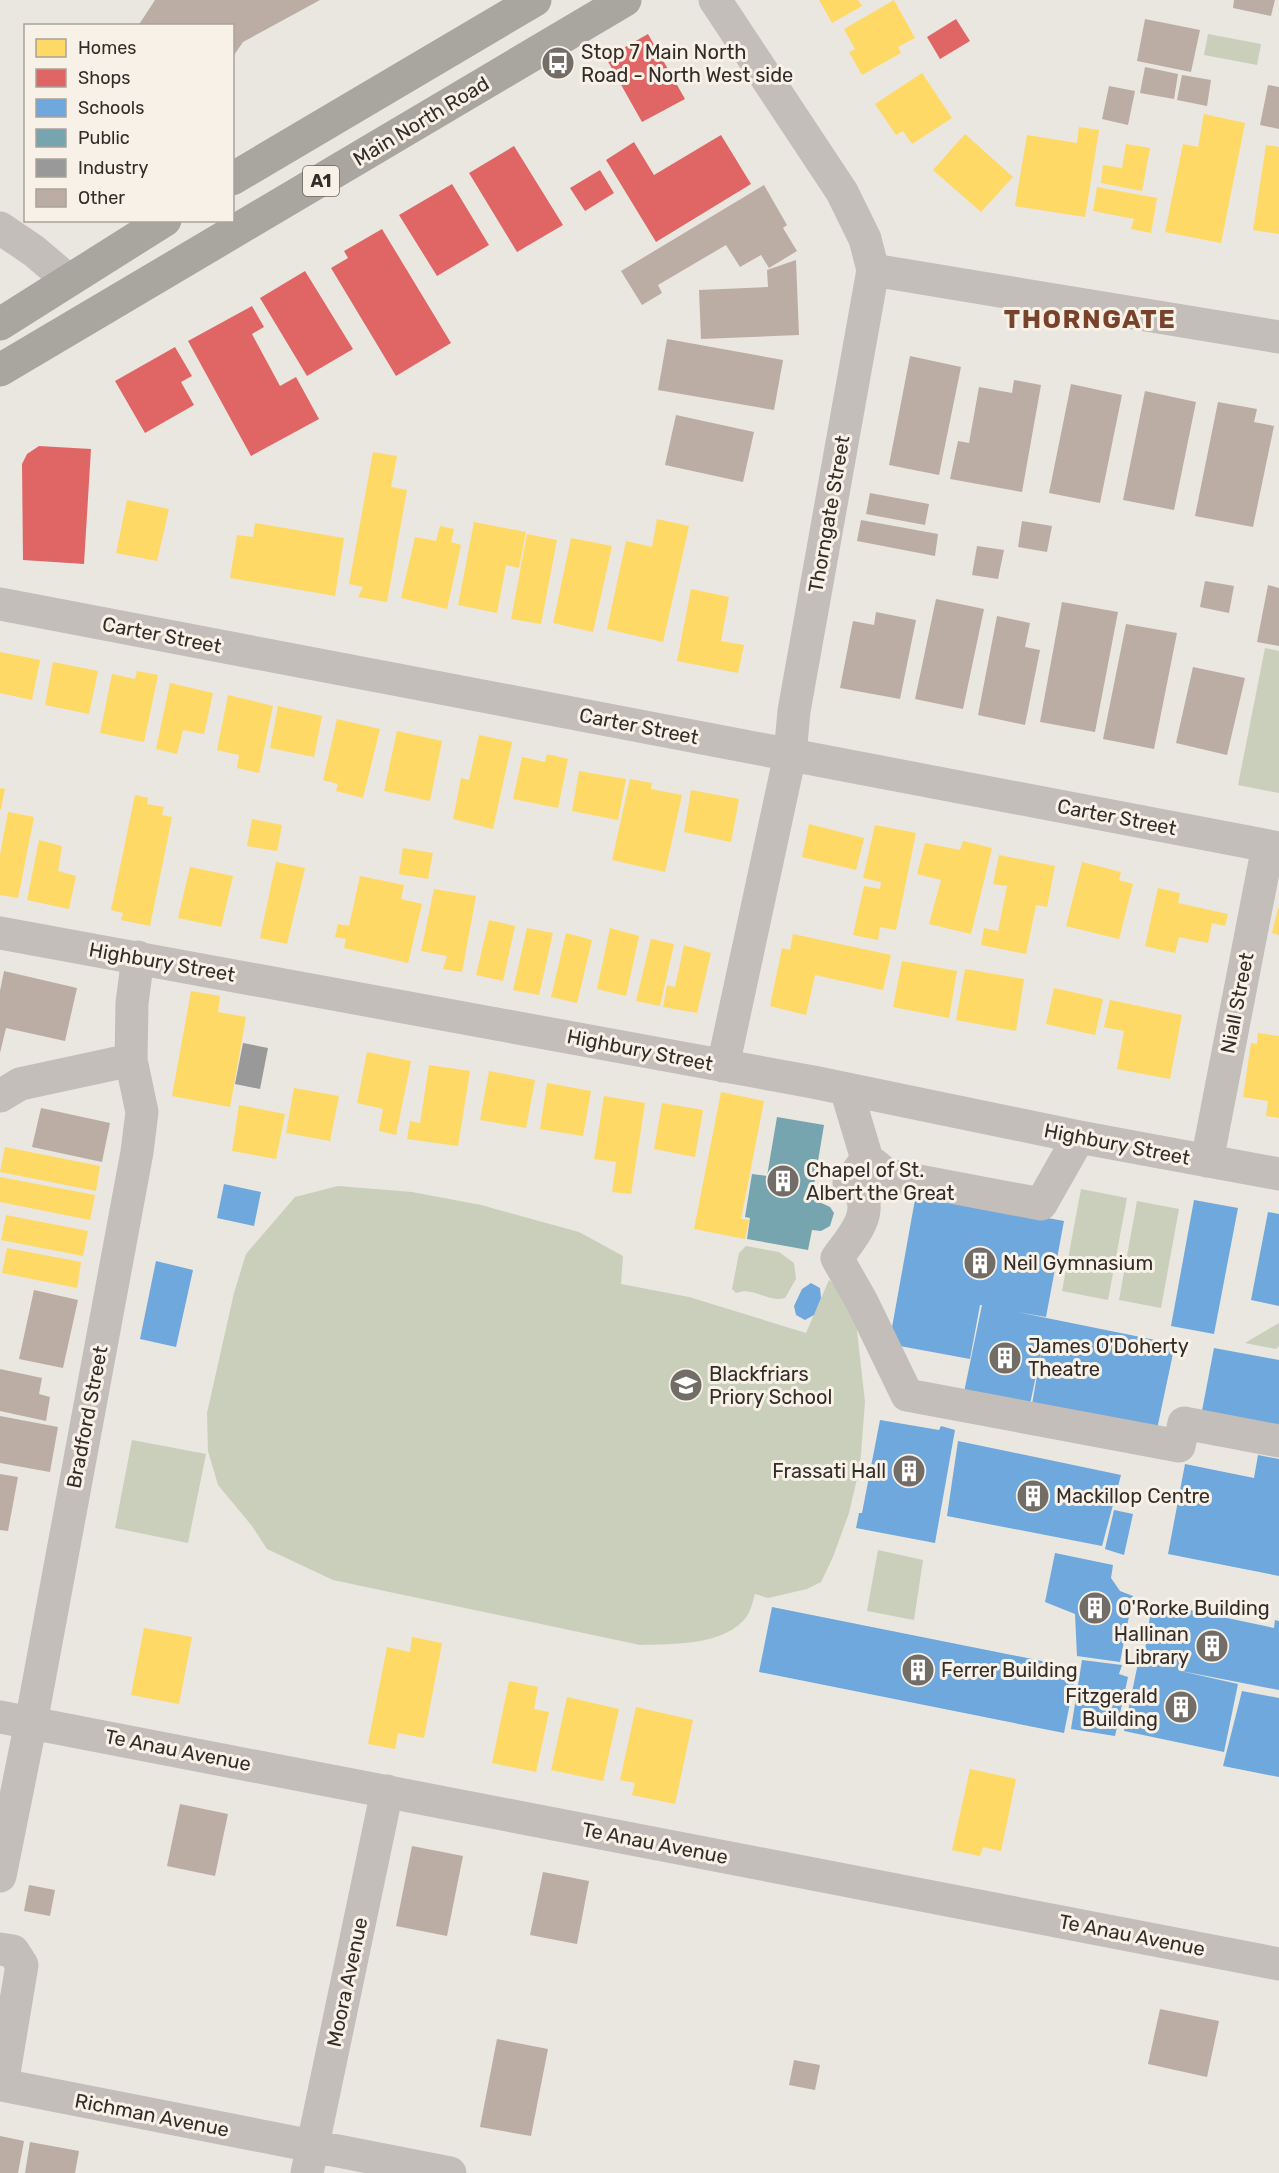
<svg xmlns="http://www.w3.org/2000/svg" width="1279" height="2173" font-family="Rubik,sans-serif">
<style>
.green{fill:#cacfbc}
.homes{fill:#ffd966}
.shops{fill:#e06666}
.schools{fill:#6fa8dc}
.public{fill:#76a5af}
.industry{fill:#999}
.building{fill:#bcada4}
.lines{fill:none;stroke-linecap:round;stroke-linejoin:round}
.minor{stroke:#c3beb9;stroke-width:33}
.highway{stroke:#a9a59f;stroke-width:33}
.labels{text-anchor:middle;stroke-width:6;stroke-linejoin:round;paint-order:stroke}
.shield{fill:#f7f1e7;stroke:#6e6761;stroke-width:1.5}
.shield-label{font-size:18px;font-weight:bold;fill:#332c28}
.poi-label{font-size:20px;fill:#332c28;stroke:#f7f1e7;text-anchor:start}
.street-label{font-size:20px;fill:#332c28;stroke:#f7f1e7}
.district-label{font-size:26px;font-weight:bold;letter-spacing:1.5px;fill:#78432b;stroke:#f7f1e7}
</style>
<rect width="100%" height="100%" fill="#eae6e0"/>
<path class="green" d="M 1208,34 L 1261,44 L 1257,65 L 1204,55 Z
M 1265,648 L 1279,651 L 1279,793 L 1238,785 Z
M 338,1186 L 412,1192 L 481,1205 L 579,1232 L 623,1256 L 621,1284 L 689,1297 L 806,1333 L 829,1280 L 846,1292 L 855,1313 L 865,1402 L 860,1466 L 849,1513 L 833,1557 L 821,1582 L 807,1589 L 768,1598 L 755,1594 C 753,1601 751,1610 747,1616 C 726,1646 672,1644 640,1645 L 333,1580 L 267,1549 L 252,1526 L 218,1485 L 208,1451 L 207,1413 L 234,1293 L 246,1254 L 295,1197 Z
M 1081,1189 L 1127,1198 L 1108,1300 L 1062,1291 Z
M 1137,1201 L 1179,1209 L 1161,1308 L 1119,1300 Z
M 746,1246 L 779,1252 L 794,1263 L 796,1279 L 785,1298 C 767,1303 754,1286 736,1293 L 732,1289 L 739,1253 Z
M 1279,1323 L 1279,1346 L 1276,1349 L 1245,1343 Z
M 132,1440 L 206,1454 L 188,1543 L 115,1528 Z
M 878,1550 L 923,1560 L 914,1620 L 867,1611 Z"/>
<path class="homes" d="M 819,0 L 858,0 L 862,6 L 832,23 Z
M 894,0 L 915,38 L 898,47 L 901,53 L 862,75 L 849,52 L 855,49 L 844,29 Z
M 922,73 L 952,118 L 912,144 L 903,131 L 896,135 L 875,104 Z
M 1204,114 L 1245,123 L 1221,243 L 1165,232 L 1183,144 L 1198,147 Z
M 1079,127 L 1099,130 L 1085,217 L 1015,206 L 1027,135 L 1077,143 Z
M 965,134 L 1013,177 L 981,212 L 933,170 Z
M 1126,144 L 1150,148 L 1142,191 L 1101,183 L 1103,165 L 1122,168 Z
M 1266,145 L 1279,147 L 1279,234 L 1253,230 Z
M 1097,187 L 1157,198 L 1151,233 L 1131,229 L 1134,219 L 1093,211 Z
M 373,452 L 397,456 L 391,487 L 407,490 L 387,602 L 358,597 L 363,587 L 349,584 Z
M 127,500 L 169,509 L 157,561 L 116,553 Z
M 657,519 L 689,526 L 663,642 L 607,629 L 626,541 L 652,547 Z
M 474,522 L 526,532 L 519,568 L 506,565 L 497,613 L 458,605 Z
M 255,523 L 344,538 L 335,596 L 230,578 L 237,535 L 253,537 Z
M 440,526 L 454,529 L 451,542 L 461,545 L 447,609 L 401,598 L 415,537 L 436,541 Z
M 527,534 L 557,540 L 541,624 L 511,619 Z
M 571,538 L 612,546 L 593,632 L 553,623 Z
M 691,589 L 729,597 L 721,641 L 744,645 L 738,673 L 677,661 Z
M 0,652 L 40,660 L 32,700 L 0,693 Z
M 53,662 L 98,671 L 89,714 L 45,705 Z
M 137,671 L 158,675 L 144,742 L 100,733 L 112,674 L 135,679 Z
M 170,683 L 213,693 L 204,734 L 183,730 L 177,754 L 156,749 Z
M 228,695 L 273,706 L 259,773 L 237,768 L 239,755 L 217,750 Z
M 278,706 L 322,716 L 314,757 L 270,748 Z
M 337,719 L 380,729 L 363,798 L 336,791 L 338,784 L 323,780 Z
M 397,731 L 442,741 L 430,801 L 384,791 Z
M 479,735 L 512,742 L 493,829 L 453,819 L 461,778 L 469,780 Z
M 547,754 L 568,759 L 558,808 L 513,799 L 522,757 L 545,762 Z
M 579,771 L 626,779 L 618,820 L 572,811 Z
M 630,779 L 652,783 L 651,789 L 682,795 L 665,872 L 612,860 Z
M 0,788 L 5,789 L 1,809 L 0,809 Z
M 691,790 L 739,799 L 731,842 L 684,832 Z
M 135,795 L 148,798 L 147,804 L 164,807 L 162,815 L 172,817 L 150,926 L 121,920 L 123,913 L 111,910 Z
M 8,812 L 34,817 L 18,898 L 0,895 L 0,855 Z
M 252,819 L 282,825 L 277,851 L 247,846 Z
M 809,824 L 864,838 L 856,870 L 802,857 Z
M 875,825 L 916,833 L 896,930 L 880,927 L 878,940 L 853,935 L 864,886 L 880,889 L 881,882 L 863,878 Z
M 39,840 L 62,846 L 58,871 L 76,876 L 69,909 L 27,900 Z
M 963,841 L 992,848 L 971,934 L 929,924 L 941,880 L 917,874 L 925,843 L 960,850 Z
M 403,848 L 433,853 L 428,879 L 399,874 Z
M 999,855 L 1055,866 L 1047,907 L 1036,905 L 1026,954 L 981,945 L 984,928 L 998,931 L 1007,886 L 993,884 Z
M 276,862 L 305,868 L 287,944 L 260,938 Z
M 1082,862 L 1121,872 L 1119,880 L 1133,884 L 1119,939 L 1066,926 Z
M 190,867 L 233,876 L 221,927 L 178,918 Z
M 360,876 L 404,885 L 401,899 L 422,904 L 408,963 L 344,948 L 346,939 L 335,937 L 338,924 L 349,926 Z
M 1158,888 L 1180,893 L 1178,903 L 1228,914 L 1225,926 L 1212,923 L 1208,943 L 1179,937 L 1175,953 L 1145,946 Z
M 434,889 L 476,896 L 462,972 L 443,969 L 447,956 L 421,951 Z
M 1278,908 L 1279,908 L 1279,935 L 1272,933 Z
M 489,920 L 515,926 L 503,981 L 476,975 Z
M 527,928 L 553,933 L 539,995 L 513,990 Z
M 610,928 L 639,936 L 626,996 L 597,989 Z
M 566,933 L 592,940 L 577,1003 L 551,997 Z
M 793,934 L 891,955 L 883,990 L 815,975 L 806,1015 L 770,1006 L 782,948 L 790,950 Z
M 651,939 L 674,944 L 660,1006 L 636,1001 Z
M 684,945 L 711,953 L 697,1013 L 663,1007 L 667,985 L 675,987 Z
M 902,961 L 957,971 L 949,1018 L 893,1007 Z
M 965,969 L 1024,979 L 1016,1031 L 956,1020 Z
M 1054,988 L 1103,999 L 1095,1035 L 1046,1024 Z
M 191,991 L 220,996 L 218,1012 L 246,1017 L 230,1107 L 172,1096 Z
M 1110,1000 L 1182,1015 L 1170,1079 L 1117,1069 L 1124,1031 L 1104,1027 Z
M 1258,1033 L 1279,1036 L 1279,1118 L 1266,1116 L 1268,1101 L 1243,1097 L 1251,1043 L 1257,1044 Z
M 367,1052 L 411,1061 L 396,1135 L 379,1131 L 383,1109 L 357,1103 Z
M 429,1065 L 470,1071 L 458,1146 L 407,1139 L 410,1121 L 420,1123 Z
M 489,1071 L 535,1080 L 526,1128 L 480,1120 Z
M 547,1083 L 591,1091 L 583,1136 L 540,1129 Z
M 294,1088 L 339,1096 L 330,1141 L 286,1133 Z
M 721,1092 L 764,1101 L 741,1219 L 749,1220 L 745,1239 L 694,1229 Z
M 604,1096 L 645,1103 L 631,1194 L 612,1192 L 616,1162 L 594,1159 Z
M 662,1103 L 703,1110 L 695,1157 L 654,1149 Z
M 239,1105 L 285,1114 L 276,1159 L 232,1151 Z
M 5,1147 L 100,1166 L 96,1191 L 0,1172 Z
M 0,1177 L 95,1195 L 90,1220 L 0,1202 Z
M 6,1215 L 88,1231 L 83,1256 L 1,1240 Z
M 7,1248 L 81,1262 L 77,1288 L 2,1273 Z
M 144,1628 L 192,1637 L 179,1704 L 131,1695 Z
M 412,1637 L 442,1643 L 424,1738 L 398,1733 L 395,1749 L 368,1744 L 387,1647 L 410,1652 Z
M 509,1681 L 538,1687 L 534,1709 L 549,1712 L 536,1772 L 492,1763 Z
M 567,1697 L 619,1709 L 603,1781 L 551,1770 Z
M 636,1707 L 693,1720 L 675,1804 L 632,1795 L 635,1783 L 620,1780 Z
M 970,1769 L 1016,1779 L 1001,1851 L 983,1847 L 980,1856 L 952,1850 Z"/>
<path class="shops" d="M 956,19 L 970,41 L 940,59 L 927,37 Z
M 648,34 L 685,99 L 642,122 L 606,58 Z
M 721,135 L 751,184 L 656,242 L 606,160 L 634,142 L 654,175 Z
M 514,146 L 563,225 L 517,252 L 469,173 Z
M 600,170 L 614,193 L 585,211 L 570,188 Z
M 452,184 L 489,245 L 437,276 L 399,215 Z
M 382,229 L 451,343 L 396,376 L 331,268 L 348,258 L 344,251 Z
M 305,271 L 353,349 L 307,376 L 260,298 Z
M 252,306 L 264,327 L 252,334 L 280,386 L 296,377 L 319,419 L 251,456 L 188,341 Z
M 175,347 L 192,376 L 181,382 L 194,405 L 145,433 L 115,381 Z
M 39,446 L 91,449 L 84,564 L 23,560 L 22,464 L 27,454 Z"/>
<path class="schools" d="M 224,1184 L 261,1192 L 254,1226 L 217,1218 Z
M 916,1194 L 1064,1221 L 1046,1317 L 1017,1312 L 1175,1344 L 1156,1434 L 1031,1410 L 1042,1347 L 1029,1409 L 963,1397 L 982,1305 L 980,1305 L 970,1359 L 889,1344 Z
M 1194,1200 L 1238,1208 L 1214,1334 L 1171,1326 Z
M 1268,1212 L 1279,1214 L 1279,1306 L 1251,1300 Z
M 156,1261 L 193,1270 L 176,1347 L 140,1339 Z
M 811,1283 L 820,1288 L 821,1298 L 814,1315 L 805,1320 L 796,1315 L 794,1306 L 802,1289 Z
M 1214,1348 L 1279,1360 L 1279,1431 L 1201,1416 Z
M 880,1420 L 939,1430 L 941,1426 L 955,1430 L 935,1543 L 856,1528 L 859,1513 L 862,1513 Z
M 958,1441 L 1121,1475 L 1102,1546 L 947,1516 Z
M 1258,1455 L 1279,1459 L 1279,1576 L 1168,1554 L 1185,1464 L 1254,1478 Z
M 1114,1510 L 1133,1514 L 1124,1555 L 1105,1549 Z
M 1055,1553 L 1113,1565 L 1111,1578 L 1120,1591 L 1133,1596 L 1120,1662 L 1077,1656 L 1075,1614 L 1045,1602 Z
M 1152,1602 L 1274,1628 L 1275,1620 L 1279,1621 L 1279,1690 L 1176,1670 L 1238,1684 L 1224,1752 L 1124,1731 L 1138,1663 L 1143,1664 Z
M 772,1607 L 1077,1668 L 1064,1733 L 759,1672 Z
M 1082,1660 L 1122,1665 L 1119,1674 L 1128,1677 L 1115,1736 L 1071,1729 Z
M 1242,1691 L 1279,1698 L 1279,1777 L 1223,1766 Z"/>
<path class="public" d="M 777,1117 L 824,1125 L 814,1185 L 807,1193 L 817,1196 L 817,1201 L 830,1207 L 834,1213 L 830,1226 L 821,1231 L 812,1230 L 808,1250 L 747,1239 L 750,1218 L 745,1217 L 752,1174 L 767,1176 Z"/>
<path class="industry" d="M 243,1043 L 268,1048 L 260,1089 L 235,1084 Z"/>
<path class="building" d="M 155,0 L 320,0 L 243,42 L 232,58 L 232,26 L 138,26 Z
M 1234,0 L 1275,0 L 1271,16 L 1233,8 Z
M 1145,19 L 1200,30 L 1191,72 L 1137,61 Z
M 1145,67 L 1178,74 L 1174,99 L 1140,93 Z
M 1182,75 L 1211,80 L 1207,106 L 1177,100 Z
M 1268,85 L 1279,87 L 1279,129 L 1260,125 Z
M 1109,86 L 1135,91 L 1128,125 L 1102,119 Z
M 764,185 L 787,225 L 783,228 L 797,251 L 769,268 L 761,255 L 740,267 L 726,245 L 658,285 L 662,293 L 642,305 L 621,271 Z
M 796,260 L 799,335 L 701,339 L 699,290 L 768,287 L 767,270 Z
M 667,339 L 783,360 L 774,410 L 658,390 Z
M 910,356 L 961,367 L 939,475 L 889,465 Z
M 1014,380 L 1041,385 L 1022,492 L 950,479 L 958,441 L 969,443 L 979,387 L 1012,393 Z
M 1071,384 L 1122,395 L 1100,503 L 1049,493 Z
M 1145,391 L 1196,402 L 1174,510 L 1123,500 Z
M 1218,402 L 1257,409 L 1254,422 L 1274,426 L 1253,527 L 1195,516 Z
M 676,415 L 754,432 L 743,482 L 665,465 Z
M 870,493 L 929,504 L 925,525 L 866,514 Z
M 861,520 L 938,534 L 935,556 L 857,541 Z
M 1022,521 L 1052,526 L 1047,552 L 1018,547 Z
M 977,546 L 1004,550 L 998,579 L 972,575 Z
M 1205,581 L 1234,586 L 1229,613 L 1200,607 Z
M 1268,585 L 1279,588 L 1279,646 L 1257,642 Z
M 936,599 L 984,609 L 963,709 L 915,699 Z
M 1062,602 L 1118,612 L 1095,732 L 1040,722 Z
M 876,612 L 916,620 L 900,699 L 840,688 L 853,621 L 874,625 Z
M 997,616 L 1030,623 L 1025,647 L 1040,650 L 1025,725 L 978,715 Z
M 1126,624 L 1177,633 L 1154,749 L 1103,739 Z
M 1193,667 L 1245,678 L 1227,755 L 1176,743 Z
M 4,971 L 77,988 L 65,1041 L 6,1028 L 0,1053 L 0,991 Z
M 41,1108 L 110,1123 L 102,1162 L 32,1147 Z
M 34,1290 L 78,1300 L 63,1368 L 19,1359 Z
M 0,1369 L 42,1378 L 39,1394 L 50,1397 L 46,1421 L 0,1411 Z
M 0,1416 L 58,1427 L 50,1472 L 0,1463 Z
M 0,1474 L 18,1477 L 8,1531 L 0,1530 Z
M 180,1804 L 228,1814 L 215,1876 L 167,1866 Z
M 412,1846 L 463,1856 L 447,1936 L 396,1926 Z
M 543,1872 L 589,1881 L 577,1944 L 530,1935 Z
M 29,1885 L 55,1890 L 50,1916 L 24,1911 Z
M 1160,2009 L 1219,2021 L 1207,2077 L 1148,2064 Z
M 497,2039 L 548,2049 L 531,2136 L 480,2127 Z
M 794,2060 L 820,2065 L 815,2090 L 789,2085 Z
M 0,2136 L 24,2141 L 18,2173 L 0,2173 Z
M 30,2142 L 79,2151 L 75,2173 L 25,2173 Z"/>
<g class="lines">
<path class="minor" d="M 715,0 L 842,192 L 865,239 L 873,270 L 794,711 L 790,755 L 723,1066
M 0,228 L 34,251 L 68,280
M 873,270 L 1279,337
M 0,604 L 1279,848
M 0,933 L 813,1082 L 1079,1137 L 1279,1174
M 846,1089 L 867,1159 L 887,1175 L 1041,1204 L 1079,1137
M 0,1096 L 20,1084 L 131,1060
M 867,1159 L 849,1183 C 852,1186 858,1189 860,1193 C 874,1215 849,1241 837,1258 L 862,1302 L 907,1395 L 1179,1446 L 1184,1423 L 1279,1441
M 1207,1161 L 1268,846
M 0,1717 L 1279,1964
M 0,1876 L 34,1707 L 137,1152 L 142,1112 L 131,1060 L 132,1003 L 138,957
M 0,1949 L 13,1951 L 22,1965 L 2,2085 L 450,2173
M 307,2173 L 387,1791"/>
<path class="highway" d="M 232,179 L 535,0
M 0,324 L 165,220
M 0,370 L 625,0"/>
</g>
<defs>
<g id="bus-disc" transform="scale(1.725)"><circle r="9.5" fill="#736d68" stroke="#f7f1e7"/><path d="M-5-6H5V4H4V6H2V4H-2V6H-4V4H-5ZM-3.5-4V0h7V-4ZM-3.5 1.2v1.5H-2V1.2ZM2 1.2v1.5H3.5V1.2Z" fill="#fff"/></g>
<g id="building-disc" transform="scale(1.725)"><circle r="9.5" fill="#736d68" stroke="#f7f1e7"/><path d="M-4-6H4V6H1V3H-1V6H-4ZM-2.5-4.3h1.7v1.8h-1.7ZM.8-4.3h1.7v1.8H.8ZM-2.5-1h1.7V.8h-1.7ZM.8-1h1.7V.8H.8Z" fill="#fff"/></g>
<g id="school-disc" transform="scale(1.725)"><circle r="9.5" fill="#736d68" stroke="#f7f1e7"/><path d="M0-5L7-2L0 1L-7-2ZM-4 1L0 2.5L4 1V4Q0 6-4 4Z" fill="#fff"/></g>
</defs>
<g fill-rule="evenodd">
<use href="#bus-disc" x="558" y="63"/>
<use href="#building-disc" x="783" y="1181"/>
<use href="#building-disc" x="980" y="1263"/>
<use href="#building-disc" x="1005" y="1358"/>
<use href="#school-disc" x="686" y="1385"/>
<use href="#building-disc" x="909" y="1471"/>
<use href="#building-disc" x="1033" y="1496"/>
<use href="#building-disc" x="1095" y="1608"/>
<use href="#building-disc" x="1212" y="1646"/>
<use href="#building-disc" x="918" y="1670"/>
<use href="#building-disc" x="1181" y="1707"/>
</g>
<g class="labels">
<rect class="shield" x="303" y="166" width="36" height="30" rx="4.5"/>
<g class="shield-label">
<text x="321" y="187">A1</text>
</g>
<g class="poi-label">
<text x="581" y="59">Stop 7 Main North<tspan x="581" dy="23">Road - North West side</tspan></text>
<text x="806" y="1177">Chapel of St.<tspan x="806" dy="23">Albert the Great</tspan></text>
<text x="1003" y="1270">Neil Gymnasium</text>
<text x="1028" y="1353">James O'Doherty<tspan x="1028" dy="23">Theatre</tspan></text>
<text x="709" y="1381">Blackfriars<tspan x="709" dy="23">Priory School</tspan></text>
<text x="886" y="1478" text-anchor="end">Frassati Hall</text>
<text x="1056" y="1503">Mackillop Centre</text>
<text x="1118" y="1615">O'Rorke Building</text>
<text x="1189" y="1641" text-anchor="end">Hallinan<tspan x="1189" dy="23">Library</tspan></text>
<text x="941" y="1677">Ferrer Building</text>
<text x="1158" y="1703" text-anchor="end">Fitzgerald<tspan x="1158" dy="23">Building</tspan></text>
</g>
<g class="street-label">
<text transform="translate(421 121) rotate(-31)" y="7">Main North Road</text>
<text transform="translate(829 514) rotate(-80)" y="7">Thorngate Street</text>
<text transform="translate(162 635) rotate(11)" y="7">Carter Street</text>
<text transform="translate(639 726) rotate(11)" y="7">Carter Street</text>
<text transform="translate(1117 817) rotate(11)" y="7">Carter Street</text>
<text transform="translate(162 962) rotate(10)" y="7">Highbury Street</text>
<text transform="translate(1237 1003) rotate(-79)" y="7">Niall Street</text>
<text transform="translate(640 1050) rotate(11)" y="7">Highbury Street</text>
<text transform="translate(1117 1144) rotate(11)" y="7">Highbury Street</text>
<text transform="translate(87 1417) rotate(-79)" y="7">Bradford Street</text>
<text transform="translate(178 1750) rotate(11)" y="7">Te Anau Avenue</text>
<text transform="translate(655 1843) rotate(11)" y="7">Te Anau Avenue</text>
<text transform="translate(1132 1935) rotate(11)" y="7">Te Anau Avenue</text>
<text transform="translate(347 1982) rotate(-78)" y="7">Moora Avenue</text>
<text transform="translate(152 2115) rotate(11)" y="7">Richman Avenue</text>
</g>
<g class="district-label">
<text x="1090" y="328">THORNGATE</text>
</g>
</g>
<rect x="24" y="24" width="210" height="198" fill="#f7f1e7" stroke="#a9a29b" stroke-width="1.5"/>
<rect x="36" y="39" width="30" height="18" fill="#ffd966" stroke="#a9a29b" stroke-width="1.5"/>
<text x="78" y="54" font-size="18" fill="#332c28">Homes</text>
<rect x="36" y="69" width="30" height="18" fill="#e06666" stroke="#a9a29b" stroke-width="1.5"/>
<text x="78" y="84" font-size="18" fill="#332c28">Shops</text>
<rect x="36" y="99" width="30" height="18" fill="#6fa8dc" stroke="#a9a29b" stroke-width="1.5"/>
<text x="78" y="114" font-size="18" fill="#332c28">Schools</text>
<rect x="36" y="129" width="30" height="18" fill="#76a5af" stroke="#a9a29b" stroke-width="1.5"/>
<text x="78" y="144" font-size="18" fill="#332c28">Public</text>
<rect x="36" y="159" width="30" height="18" fill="#999999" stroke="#a9a29b" stroke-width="1.5"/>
<text x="78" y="174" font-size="18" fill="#332c28">Industry</text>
<rect x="36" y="189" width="30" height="18" fill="#bcada4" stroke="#a9a29b" stroke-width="1.5"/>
<text x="78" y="204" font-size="18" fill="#332c28">Other</text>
</svg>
